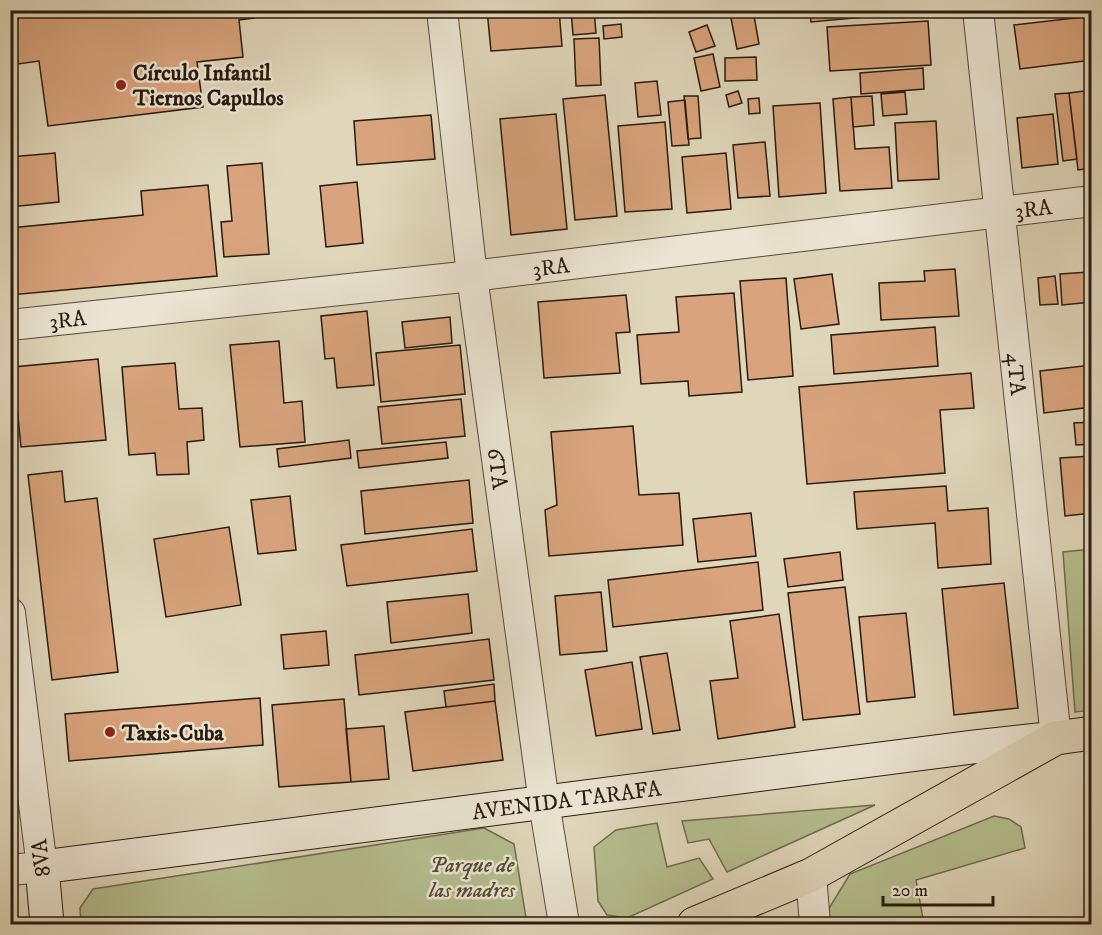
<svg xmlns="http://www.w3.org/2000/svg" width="1102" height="935" font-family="'IM FELL DW Pica',serif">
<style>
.green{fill:#b5be8e;stroke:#6f6c4e;stroke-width:1.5}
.building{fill:#d9a47d;stroke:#291a0e;stroke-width:1.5}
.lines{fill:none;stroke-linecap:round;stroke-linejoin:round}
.street-casing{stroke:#574939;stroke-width:32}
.secondary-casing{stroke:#291a0e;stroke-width:35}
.primary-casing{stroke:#291a0e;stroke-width:35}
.street{stroke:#ebe5d3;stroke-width:30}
.secondary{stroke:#ebe5d3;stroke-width:33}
.primary{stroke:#e0d7bb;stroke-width:33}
.poi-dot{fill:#8f2418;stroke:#ebe5d3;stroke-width:2}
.labels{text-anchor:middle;stroke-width:5;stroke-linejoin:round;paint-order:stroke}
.poi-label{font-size:22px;font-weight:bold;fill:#291a0e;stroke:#ebe5d3;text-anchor:start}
.street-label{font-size:22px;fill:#291a0e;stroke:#ebe5d3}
.park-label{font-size:22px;font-style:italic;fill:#534b34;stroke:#ebe5d3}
</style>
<rect width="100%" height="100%" fill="#e0d7bb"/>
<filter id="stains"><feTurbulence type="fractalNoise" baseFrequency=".00333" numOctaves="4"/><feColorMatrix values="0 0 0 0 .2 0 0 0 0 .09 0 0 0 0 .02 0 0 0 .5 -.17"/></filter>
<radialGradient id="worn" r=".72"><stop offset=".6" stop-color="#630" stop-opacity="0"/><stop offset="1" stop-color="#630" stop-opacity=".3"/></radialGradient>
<path class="green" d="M 1091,549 L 1091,710 L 1075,712 L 1063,552 Z
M 875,805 L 727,872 L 709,839 L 688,843 L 682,821 Z
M 994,816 L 1009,819 L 1021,827 L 1025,848 L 916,880 L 924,924 L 828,924 L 828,910 L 850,874 Z
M 657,823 L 667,867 L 699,858 L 713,879 L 627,918 L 607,915 L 598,901 L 594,847 L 616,830 Z
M 484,828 L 514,844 L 527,924 L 81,924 L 80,908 L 93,889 Z"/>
<path class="building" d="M 10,10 L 254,10 L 254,18 L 239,20 L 243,57 L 197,62 L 203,107 L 48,126 L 39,61 L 18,64 L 13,18 L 10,19 Z
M 487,10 L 559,10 L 562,46 L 491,51 Z
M 571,10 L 594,10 L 596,33 L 573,35 Z
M 746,10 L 753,10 L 759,44 L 737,49 L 730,13 Z
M 810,10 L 930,10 L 930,11 L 811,22 Z
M 1092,16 L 1092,60 L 1020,69 L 1014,25 Z
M 928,21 L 931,65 L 830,71 L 827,27 Z
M 621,24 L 622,37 L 604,39 L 603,26 Z
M 707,25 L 715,46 L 696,52 L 689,32 Z
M 599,38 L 601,85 L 576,86 L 574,39 Z
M 713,54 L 720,87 L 701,91 L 694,58 Z
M 756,57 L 757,80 L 725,81 L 725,58 Z
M 923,68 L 924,89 L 861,94 L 860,73 Z
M 657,81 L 661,115 L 638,117 L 635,83 Z
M 1092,90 L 1092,168 L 1078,170 L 1069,93 Z
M 738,91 L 742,103 L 729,107 L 726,95 Z
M 905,92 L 907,114 L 883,116 L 881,94 Z
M 1069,93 L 1077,159 L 1063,161 L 1055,94 Z
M 605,95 L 617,216 L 575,220 L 563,99 Z
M 684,96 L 698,96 L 701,138 L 688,139 Z
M 872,96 L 874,125 L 853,127 L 851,97 Z
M 851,97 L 855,149 L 889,147 L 892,188 L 840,191 L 833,99 Z
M 759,98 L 760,113 L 749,114 L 748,99 Z
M 685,100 L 689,145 L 672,146 L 668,102 Z
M 820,103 L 826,193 L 779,197 L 773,106 Z
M 556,114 L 567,229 L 511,235 L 500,119 Z
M 1053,114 L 1058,164 L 1022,168 L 1017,118 Z
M 431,115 L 435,159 L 357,165 L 354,121 Z
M 936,121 L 939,179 L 898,181 L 895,123 Z
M 665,122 L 672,209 L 625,212 L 618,126 Z
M 765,142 L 770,196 L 738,198 L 733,145 Z
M 55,153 L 59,202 L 10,207 L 10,157 Z
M 726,153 L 731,209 L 687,213 L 682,157 Z
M 262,163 L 269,254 L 224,257 L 221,222 L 232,221 L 227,166 Z
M 357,182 L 363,243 L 326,247 L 320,186 Z
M 208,185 L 217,276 L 10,295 L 10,228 L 143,215 L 141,191 Z
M 955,269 L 959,316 L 881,320 L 879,283 L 925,281 L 924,271 Z
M 1089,272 L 1092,302 L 1062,305 L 1060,274 Z
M 832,274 L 839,324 L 801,329 L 794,279 Z
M 1055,276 L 1058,304 L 1040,305 L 1038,278 Z
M 786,278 L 793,376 L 748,380 L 740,281 Z
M 734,293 L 742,392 L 689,396 L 688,381 L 641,384 L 637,335 L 679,332 L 676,297 Z
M 626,295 L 630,332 L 616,333 L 620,373 L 544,378 L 538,302 Z
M 367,311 L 374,385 L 337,388 L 334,358 L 325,359 L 321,316 Z
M 450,317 L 452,343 L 405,348 L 402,322 Z
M 935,327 L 938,366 L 834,374 L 831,335 Z
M 279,341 L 284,403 L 302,401 L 305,442 L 240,447 L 230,345 Z
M 460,345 L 465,394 L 381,402 L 376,353 Z
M 98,359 L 106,440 L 21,447 L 13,367 Z
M 175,363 L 179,409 L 202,408 L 204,440 L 187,442 L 189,474 L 157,475 L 155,453 L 129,455 L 122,367 Z
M 1092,365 L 1092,407 L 1044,413 L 1040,371 Z
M 971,373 L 974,408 L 940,410 L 945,473 L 807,484 L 799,387 Z
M 461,399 L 465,436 L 382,444 L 378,407 Z
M 1092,422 L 1092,444 L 1076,445 L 1074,423 Z
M 633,426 L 639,495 L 679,493 L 683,545 L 549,556 L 545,510 L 557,505 L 551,432 Z
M 349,440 L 351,458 L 279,467 L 277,449 Z
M 446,442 L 448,458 L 359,468 L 357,451 Z
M 1092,456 L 1092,513 L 1065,516 L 1060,458 Z
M 62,471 L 65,502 L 97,498 L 118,672 L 52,680 L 28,475 Z
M 469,480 L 473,523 L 365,534 L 361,491 Z
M 946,486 L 948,511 L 988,508 L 991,564 L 938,568 L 935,523 L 857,529 L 854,492 Z
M 290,496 L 296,550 L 258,554 L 251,500 Z
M 751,513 L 756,556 L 698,562 L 693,519 Z
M 229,527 L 241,605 L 166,617 L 154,539 Z
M 472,529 L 477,571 L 347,586 L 341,545 Z
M 840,552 L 843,580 L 788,587 L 784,559 Z
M 758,562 L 763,610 L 613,627 L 608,580 Z
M 1004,583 L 1018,708 L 954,715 L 942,589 Z
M 845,587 L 860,714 L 803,720 L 788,593 Z
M 601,592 L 607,651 L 560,655 L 555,596 Z
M 468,594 L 472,633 L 391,643 L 387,602 Z
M 906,613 L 915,697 L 867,702 L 859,617 Z
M 779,614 L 795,727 L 718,739 L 710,681 L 738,678 L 730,621 Z
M 326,631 L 329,665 L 284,669 L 281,635 Z
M 489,639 L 494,680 L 359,695 L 355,655 Z
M 667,653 L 680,730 L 653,734 L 640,657 Z
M 632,662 L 642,729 L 596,736 L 585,670 Z
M 494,684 L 495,701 L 446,707 L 444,691 Z
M 260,698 L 263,745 L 69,761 L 65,714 Z
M 344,699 L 351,782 L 279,787 L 272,705 Z
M 495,701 L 503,760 L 413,771 L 405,712 Z
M 384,726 L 389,779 L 351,782 L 346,729 Z"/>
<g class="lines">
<g class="street-casing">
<g id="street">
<path id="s1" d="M 442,10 L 472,276 L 544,803 L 564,924"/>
<path id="s2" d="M 978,10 L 1056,738"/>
<path id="s3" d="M 10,325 L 472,276 L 1092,201"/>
<path d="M 10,613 L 42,867 L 10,870"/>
<path d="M 811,875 L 815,924"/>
</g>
</g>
<g class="secondary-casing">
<g id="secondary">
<path id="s4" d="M 47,924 L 42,867 L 973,747 L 1056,738"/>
</g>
</g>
<g class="primary-casing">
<path id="primary" d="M 694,924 L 811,875 L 1056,738 L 1092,733"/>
</g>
<use href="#street" class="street"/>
<use href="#secondary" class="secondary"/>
<use href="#primary" class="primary"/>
</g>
<g class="poi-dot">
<circle cx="121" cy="85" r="6"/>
<circle cx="110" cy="732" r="6"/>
</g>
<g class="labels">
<g class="poi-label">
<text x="133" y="80">Círculo Infantil<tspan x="133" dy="25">Tiernos Capullos</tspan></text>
<text x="122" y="740">Taxis-Cuba</text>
</g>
<g class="street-label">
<text dy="8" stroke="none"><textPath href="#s3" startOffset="1030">3RA</textPath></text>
<text dy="8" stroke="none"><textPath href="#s3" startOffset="544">3RA</textPath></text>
<text dy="8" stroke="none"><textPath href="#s3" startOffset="58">3RA</textPath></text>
<text dy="8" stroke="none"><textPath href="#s2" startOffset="366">4TA</textPath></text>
<text dy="8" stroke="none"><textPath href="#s1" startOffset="462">6TA</textPath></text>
<text dy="8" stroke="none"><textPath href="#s4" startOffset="586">AVENIDA TARAFA</textPath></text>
<text transform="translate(40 858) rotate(-96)" y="8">8VA</text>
</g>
<g class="park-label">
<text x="472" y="872">Parque de<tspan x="472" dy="25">las madres</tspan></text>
</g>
</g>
<rect width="1102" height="935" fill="none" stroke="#e0d7bb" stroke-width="36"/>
<rect x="12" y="12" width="1078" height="911" fill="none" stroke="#291a0e" stroke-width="3"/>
<rect x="18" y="18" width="1066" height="899" fill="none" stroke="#291a0e" stroke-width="1.5"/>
<path d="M883 896v9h110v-9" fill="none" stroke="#291a0e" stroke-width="3"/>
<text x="892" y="896" font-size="18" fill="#291a0e" stroke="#ebe5d3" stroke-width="4.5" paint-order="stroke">20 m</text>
<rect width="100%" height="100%" filter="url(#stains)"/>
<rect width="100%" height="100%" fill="url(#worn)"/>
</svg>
